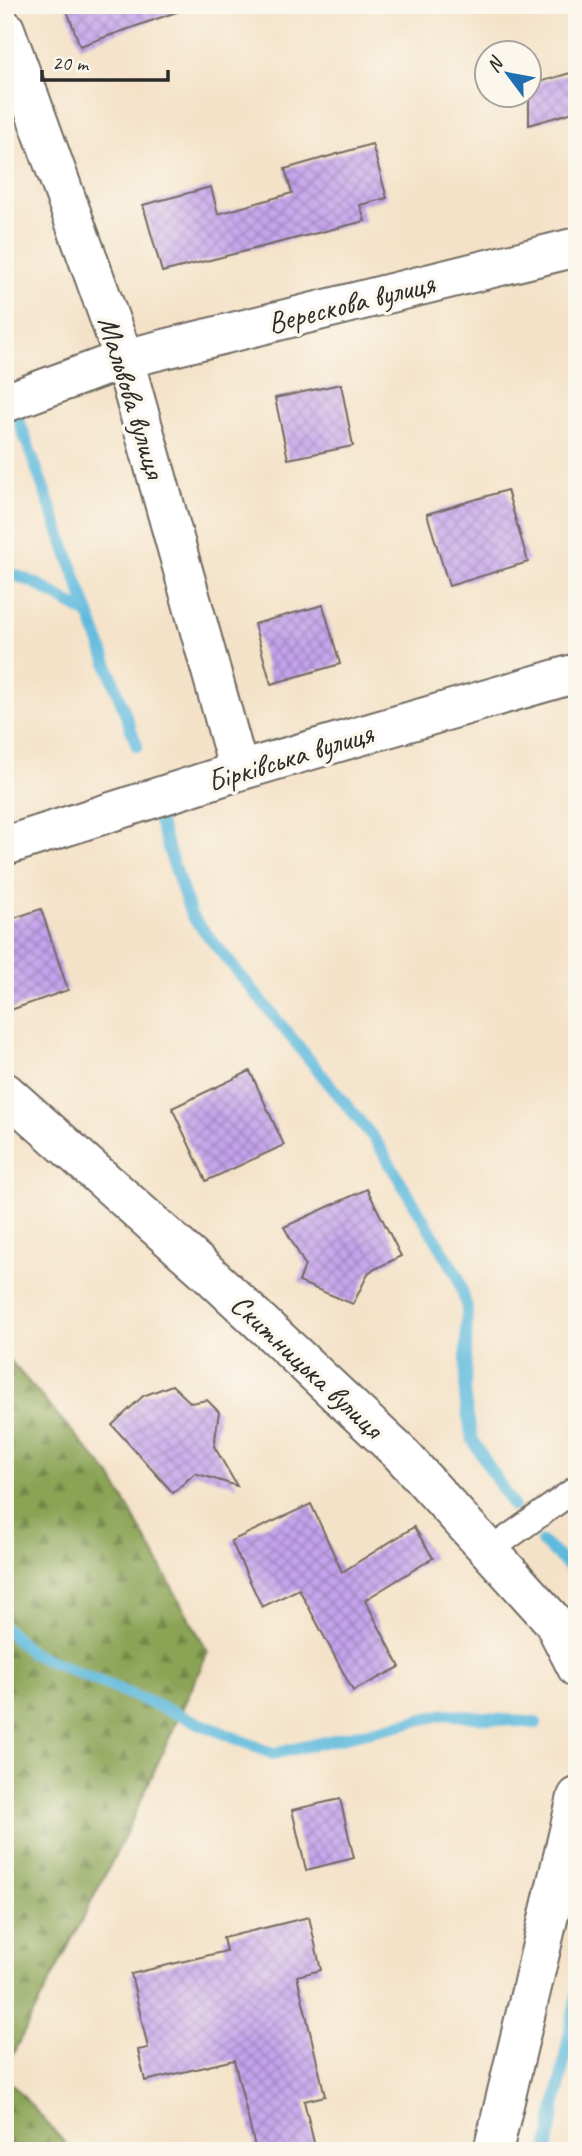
<svg xmlns="http://www.w3.org/2000/svg" width="582" height="2156" font-family="Caveat,sans-serif">
<style>
.forest{fill:url(#forest-firs);stroke:#5a6740;stroke-width:2}
.lines{fill:none;stroke-linecap:round;stroke-linejoin:round}
.stream{stroke:#5fbadd;stroke-width:12}
.building{fill:url(#building-cross-hatch)}
.service-casing{stroke:#716b62;stroke-width:28}
.minor-casing{stroke:#716b62;stroke-width:42}
.service{stroke:#fff;stroke-width:24}
.minor{stroke:#fff;stroke-width:38}
.labels{text-anchor:middle;stroke-width:7;stroke-linejoin:round;paint-order:stroke}
.street-label{font-size:30px;fill:#2b2b2b;stroke:#fbf7ec}
</style>
<defs>
<pattern id="forest-firs" width="22" height="20" patternUnits="userSpaceOnUse" patternTransform="scale(1.75)"><rect width="22" height="20" fill="#8aa354"/><path d="M5 1l3.5 6h-7zM16 11l3.5 6h-7z" fill="#718546"/></pattern>
<pattern id="building-cross-hatch" width="8" height="8" patternUnits="userSpaceOnUse" patternTransform="scale(1.75)"><rect width="8" height="8" fill="#c4a2ec"/><path d="M0 0l8 8M0 8l8-8" fill="none" stroke="#9f84bf"/></pattern>
</defs>
<rect width="100%" height="100%" fill="#fbf7ec"/>
<filter id="ink" filterUnits="userSpaceOnUse"><feTurbulence type="fractalNoise" baseFrequency=".0143" numOctaves="2"/><feDisplacementMap in="SourceGraphic" scale="14" xChannelSelector="R" yChannelSelector="G"/><feConvolveMatrix kernelMatrix="1 2 1 2 8 2 1 2 1" color-interpolation-filters="sRGB"/></filter>
<filter id="wash" filterUnits="userSpaceOnUse"><feTurbulence type="fractalNoise" baseFrequency=".00686" numOctaves="4" result="noise"/><feDisplacementMap in="SourceGraphic" scale="28" xChannelSelector="R" yChannelSelector="G"/><feGaussianBlur stdDeviation="1.57" result="paint"/><feColorMatrix in="noise" values="0 0 0 0 0 0 0 0 0 0 0 0 0 0 0 0 0 1.4 0 .05"/><feComposite in="paint" operator="in"/></filter>
<g filter="url(#wash)">
<rect width="100%" height="100%" fill="#f4e2c8"/>
<path class="forest" d="M 5,1355 L 111,1476 L 208,1652 L 123,1840 L 5,2069 Z
M 5,2076 L 72,2151 L 5,2151 Z"/>
<g class="lines">
<path class="stream" d="M 5,382 L 137,746
M 5,571 L 35,583 L 88,614
M 157,816 L 191,915 L 376,1141 L 458,1276 L 467,1308 L 465,1399 L 472,1439 L 513,1506
M 542,1542 L 577,1573
M 5,1628 L 31,1653 L 273,1754 L 445,1714 L 536,1723
M 547,2151 L 577,1994"/>
</g>
<g id="blocks">
<path class="building" d="M 65,5 L 181,5 L 182,10 L 80,46 Z
M 577,71 L 577,111 L 529,125 L 529,85 Z
M 372,144 L 387,198 L 360,205 L 365,221 L 162,272 L 143,205 L 211,187 L 218,214 L 292,193 L 285,169 Z
M 341,384 L 353,446 L 288,459 L 275,398 Z
M 507,490 L 528,562 L 449,586 L 427,514 Z
M 323,605 L 340,664 L 271,684 L 254,624 Z
M 41,909 L 68,990 L 5,1012 L 5,921 Z
M 250,1071 L 284,1145 L 206,1181 L 172,1108 Z
M 367,1189 L 401,1256 L 369,1272 L 353,1304 L 299,1282 L 305,1265 L 284,1227 Z
M 172,1385 L 191,1403 L 207,1400 L 219,1412 L 214,1446 L 237,1486 L 195,1473 L 173,1493 L 112,1425 L 143,1396 Z
M 311,1504 L 342,1572 L 414,1527 L 433,1558 L 365,1600 L 400,1667 L 353,1691 L 299,1589 L 262,1607 L 231,1541 Z
M 340,1799 L 354,1858 L 306,1870 L 292,1810 Z
M 309,1917 L 321,1970 L 297,1976 L 325,2096 L 304,2101 L 316,2151 L 256,2151 L 234,2060 L 145,2081 L 138,2050 L 148,2048 L 131,1974 L 226,1951 L 223,1938 Z"/>
</g>
</g>
<g filter="url(#ink)">
<use href="#blocks" fill-opacity="0" stroke="#716b62" stroke-width="2"/>
<g class="lines">
<g class="service-casing">
<path id="service" d="M 489,1551 L 577,1488"/>
</g>
<g class="minor-casing">
<path id="minor" d="M 5,29 L 124,359 L 239,771
M 5,403 L 124,359 L 577,247
M 5,846 L 239,771 L 577,673
M 5,1092 L 206,1271 L 401,1454 L 553,1621 L 577,1668
M 493,2151 L 577,1797"/>
</g>
<use href="#service" class="service"/>
<use href="#minor" class="minor"/>
</g>
</g>
<g class="labels">
<g class="street-label">
<text transform="translate(351 303) rotate(-14)" y="10">Верескова вулиця</text>
<text transform="translate(132 397) rotate(73)" y="10">Мальвова вулиця</text>
<text transform="translate(290 757) rotate(-17)" y="10">Бірківська вулиця</text>
<text transform="translate(307 1366) rotate(43)" y="10">Скитницька вулиця</text>
</g>
</g>
<rect width="582" height="2156" fill="none" stroke="#fbf7ec" stroke-width="28"/>
<g transform="translate(508 74) rotate(302)"><circle r="33" fill="#fbf7ec" stroke="#a8a59f" stroke-width="2"/>
<path d="M0-5L12 26L0 18L-12 26Z" fill="#1f6fb2"/>
<text y="-10" font-size="19" font-weight="bold" text-anchor="middle" fill="#2b2b2b">N</text>
</g>
<path d="M42 70v10h126v-10" fill="none" stroke="#2b2b2b" stroke-width="3.5"/>
<text x="52" y="70" font-size="21" fill="#2b2b2b" stroke="#fbf7ec" stroke-width="5" paint-order="stroke">20 m</text>
</svg>
